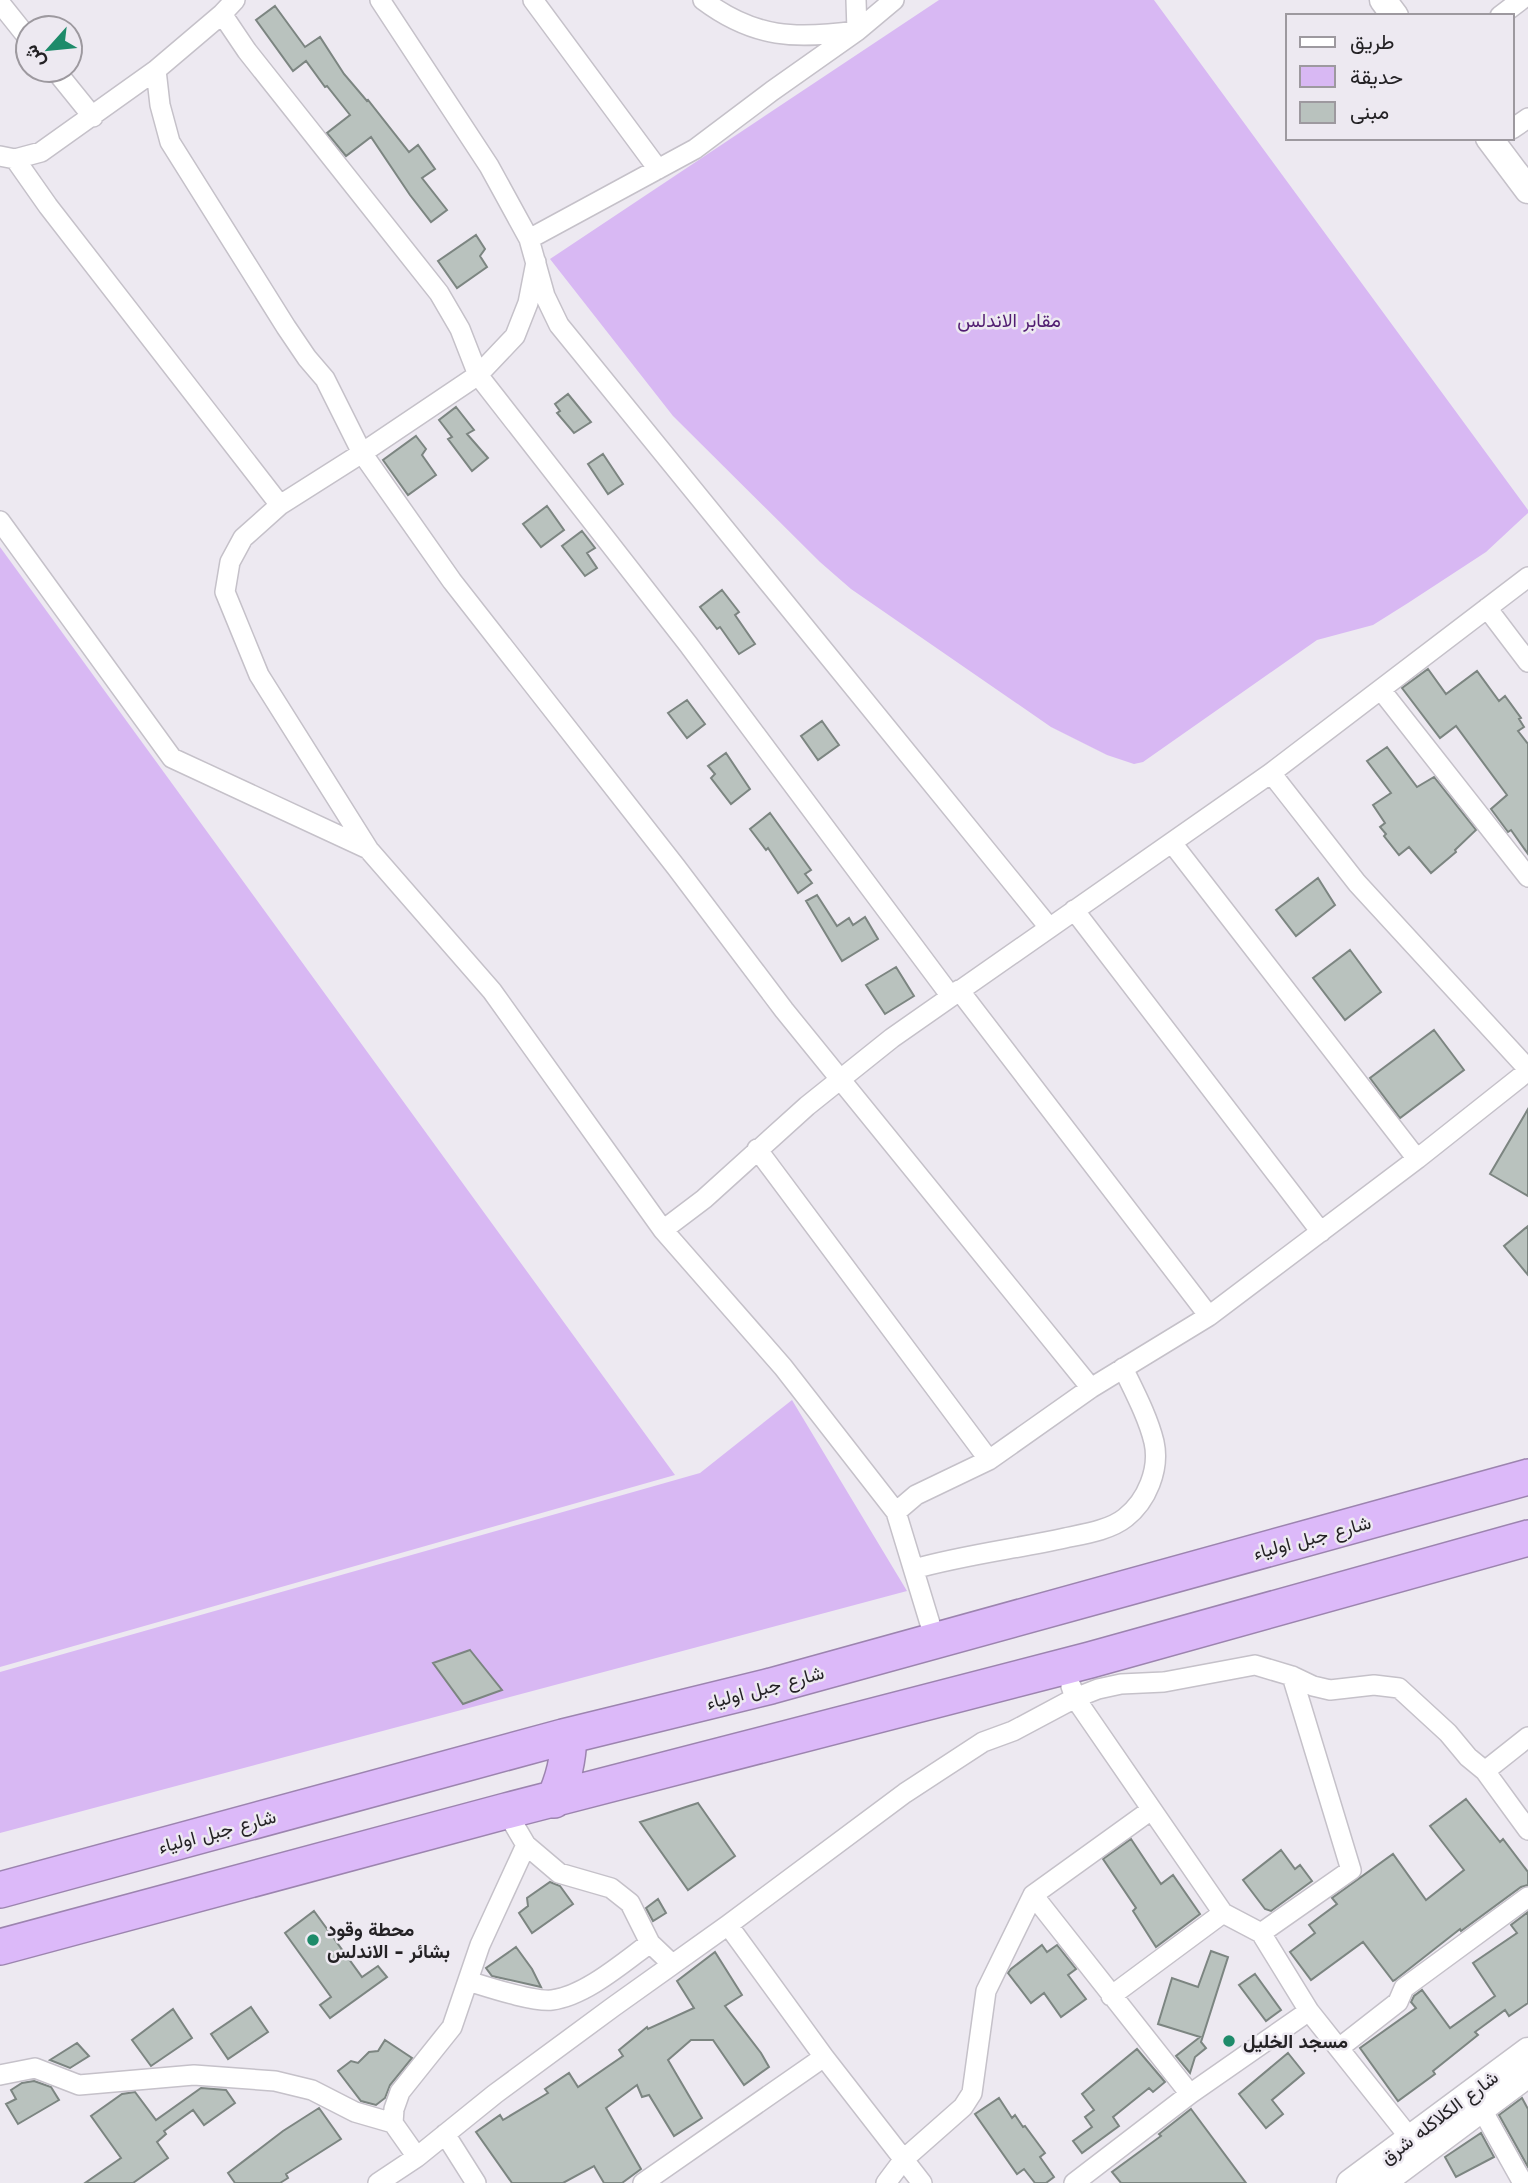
<svg xmlns="http://www.w3.org/2000/svg" width="1528" height="2183" font-family="'Work Sans',Vazirmatn,sans-serif">
<style>
.green{fill:#d8b8f3}
.building{fill:#b9c2be;stroke:#7c8581;stroke-width:2}
.lines{fill:none;stroke-linecap:round;stroke-linejoin:round}
.street-casing{stroke:#c5c1c9;stroke-width:22}
.secondary-casing{stroke:#c5c1c9;stroke-width:29}
.highway-casing{stroke:#9c84af;stroke-width:38}
.street{stroke:#fff;stroke-width:19}
.secondary{stroke:#fff;stroke-width:26}
.highway{stroke:#dcb9f9;stroke-width:35}
.poi-dot{fill:#1e8b6a;stroke:#ede9f1;stroke-width:2.5}
.labels{text-anchor:middle;stroke-width:5;stroke-linejoin:round;paint-order:stroke}
.park-label{font-size:19px;fill:#511d71;stroke:#ede9f1}
.street-label{font-size:19px;fill:#242225;stroke:#ede9f1}
.poi-label{font-size:19px;font-weight:bold;fill:#242225;stroke:#ede9f1;text-anchor:start}
</style>
<rect width="100%" height="100%" fill="#ede9f1"/>
<path class="green" d="M 939,0 L 1154,0 L 1528,510 L 1528,513 L 1486,552 L 1408,603 L 1373,625 L 1317,640 L 1143,762 L 1134,764 L 1107,755 L 1051,727 L 851,589 L 820,562 L 673,416 L 550,259 Z
M 0,547 L 675,1475 L 0,1667 Z
M 792,1400 L 907,1591 L 0,1833 L 0,1672 L 700,1473 Z"/>
<path class="building" d="M 275,6 L 305,47 L 320,37 L 344,74 L 367,101 L 368,100 L 409,152 L 418,145 L 435,169 L 422,178 L 447,210 L 431,222 L 410,195 L 371,137 L 346,156 L 327,133 L 350,115 L 327,86 L 325,87 L 306,61 L 293,71 L 256,20 Z
M 476,235 L 485,249 L 480,256 L 487,267 L 457,288 L 438,261 Z
M 568,394 L 591,422 L 574,433 L 557,413 L 560,411 L 555,404 Z
M 456,407 L 474,430 L 467,434 L 488,458 L 472,471 L 448,439 L 452,437 L 439,420 Z
M 416,436 L 426,449 L 422,455 L 436,475 L 408,495 L 383,460 Z
M 603,454 L 623,484 L 608,494 L 588,464 Z
M 547,506 L 564,530 L 541,547 L 523,524 Z
M 582,531 L 595,548 L 587,553 L 597,568 L 585,576 L 562,546 Z
M 722,590 L 739,612 L 735,615 L 755,644 L 739,654 L 720,627 L 717,629 L 700,607 Z
M 1428,669 L 1446,694 L 1477,671 L 1499,701 L 1505,696 L 1521,718 L 1519,719 L 1524,727 L 1518,731 L 1528,744 L 1528,854 L 1511,830 L 1508,832 L 1491,809 L 1507,795 L 1456,726 L 1440,738 L 1402,688 Z
M 687,700 L 705,724 L 687,738 L 668,713 Z
M 822,721 L 839,745 L 818,760 L 801,736 Z
M 1387,747 L 1417,787 L 1434,777 L 1476,830 L 1455,850 L 1456,852 L 1431,873 L 1409,847 L 1399,855 L 1384,836 L 1386,834 L 1380,827 L 1385,823 L 1373,805 L 1391,793 L 1367,761 Z
M 726,753 L 750,789 L 731,804 L 711,778 L 715,774 L 708,766 Z
M 770,813 L 811,870 L 805,874 L 812,883 L 798,893 L 768,848 L 766,850 L 750,829 Z
M 1318,878 L 1335,905 L 1296,936 L 1276,910 Z
M 817,895 L 837,926 L 849,918 L 853,925 L 865,917 L 878,939 L 842,961 L 806,901 Z
M 1350,950 L 1381,992 L 1345,1020 L 1313,978 Z
M 896,967 L 914,996 L 885,1014 L 866,985 Z
M 1434,1030 L 1464,1070 L 1400,1118 L 1370,1078 Z
M 1528,1109 L 1528,1196 L 1490,1174 Z
M 1528,1226 L 1528,1275 L 1504,1246 Z
M 470,1650 L 502,1690 L 463,1704 L 433,1663 Z
M 1466,1799 L 1500,1842 L 1503,1839 L 1528,1872 L 1528,1885 L 1521,1887 L 1461,1931 L 1460,1929 L 1395,1980 L 1393,1981 L 1363,1942 L 1311,1980 L 1290,1952 L 1315,1933 L 1309,1925 L 1337,1904 L 1332,1898 L 1393,1854 L 1426,1900 L 1464,1870 L 1430,1826 Z
M 698,1803 L 735,1856 L 688,1890 L 640,1822 Z
M 1131,1839 L 1161,1884 L 1173,1875 L 1200,1914 L 1156,1947 L 1133,1911 L 1136,1908 L 1103,1859 Z
M 1281,1850 L 1295,1869 L 1300,1865 L 1312,1881 L 1271,1911 L 1265,1909 L 1243,1880 Z
M 550,1882 L 560,1886 L 573,1904 L 532,1933 L 519,1913 L 528,1906 L 527,1898 Z
M 658,1899 L 666,1913 L 653,1921 L 646,1908 Z
M 314,1911 L 362,1977 L 378,1966 L 387,1977 L 330,2018 L 320,2005 L 331,1997 L 285,1933 Z
M 1528,1912 L 1528,2003 L 1509,2016 L 1505,2010 L 1475,2032 L 1478,2035 L 1433,2071 L 1435,2074 L 1398,2101 L 1360,2048 L 1416,2008 L 1411,2002 L 1414,1996 L 1422,1990 L 1450,2028 L 1495,1996 L 1473,1963 L 1517,1933 L 1511,1925 Z
M 1042,1945 L 1047,1952 L 1057,1945 L 1076,1969 L 1068,1975 L 1086,1999 L 1061,2017 L 1044,1993 L 1031,2003 L 1008,1973 L 1011,1969 Z
M 516,1947 L 532,1969 L 541,1987 L 492,1976 L 486,1968 Z
M 1211,1951 L 1228,1957 L 1201,2042 L 1206,2048 L 1195,2057 L 1190,2073 L 1176,2056 L 1200,2037 L 1158,2024 L 1172,1978 L 1198,1987 Z
M 715,1952 L 742,1995 L 725,2006 L 761,2053 L 769,2067 L 744,2085 L 713,2040 L 691,2040 L 668,2060 L 702,2118 L 674,2136 L 649,2095 L 642,2097 L 637,2085 L 606,2108 L 641,2169 L 622,2183 L 604,2183 L 594,2166 L 563,2183 L 512,2183 L 476,2132 L 500,2115 L 503,2120 L 548,2093 L 545,2089 L 569,2073 L 578,2087 L 623,2056 L 619,2050 L 647,2027 L 648,2029 L 694,2008 L 677,1981 Z
M 1255,1974 L 1281,2010 L 1266,2021 L 1239,1985 Z
M 251,2007 L 268,2032 L 228,2059 L 211,2034 Z
M 173,2009 L 192,2038 L 151,2066 L 132,2040 Z
M 385,2040 L 412,2058 L 390,2085 L 385,2098 L 376,2105 L 361,2101 L 338,2071 L 351,2061 L 358,2063 L 369,2052 L 378,2051 Z
M 77,2043 L 89,2056 L 70,2068 L 50,2060 Z
M 1137,2049 L 1165,2082 L 1153,2092 L 1149,2088 L 1113,2117 L 1119,2126 L 1082,2153 L 1073,2141 L 1092,2127 L 1085,2117 L 1094,2110 L 1082,2094 Z
M 1288,2053 L 1304,2073 L 1272,2100 L 1283,2114 L 1266,2128 L 1239,2094 Z
M 34,2081 L 51,2087 L 59,2100 L 18,2124 L 6,2104 L 16,2099 L 11,2090 L 22,2083 Z
M 201,2088 L 226,2090 L 235,2103 L 204,2125 L 193,2110 L 164,2131 L 166,2134 L 157,2142 L 168,2158 L 133,2183 L 85,2183 L 121,2158 L 91,2116 L 122,2094 L 135,2092 L 156,2120 Z
M 999,2098 L 1012,2118 L 1015,2115 L 1023,2127 L 1025,2126 L 1045,2153 L 1040,2157 L 1054,2177 L 1046,2183 L 1035,2183 L 1024,2169 L 1017,2174 L 975,2114 Z
M 1522,2098 L 1528,2109 L 1528,2167 L 1499,2115 Z
M 319,2108 L 341,2139 L 286,2174 L 288,2178 L 280,2183 L 235,2183 L 228,2173 L 283,2131 Z
M 1191,2109 L 1246,2183 L 1121,2183 L 1112,2172 L 1161,2136 L 1159,2134 Z
M 1481,2133 L 1494,2157 L 1456,2177 L 1445,2157 Z"/>
<g class="lines">
<g class="street-casing">
<path id="street" d="M 380,0 L 489,166 L 529,239 L 545,296 L 559,325 L 1048,926
M 533,0 L 658,169
M 703,0 C 755,39 796,39 857,31 L 856,0
M 0,3 L 28,38
M 222,14 L 247,51 L 439,293 L 460,329 L 478,375 L 688,644 L 950,995
M 1500,16 L 1521,0
M 55,70 L 93,117
M 156,70 L 160,105 L 170,142 L 286,327 L 307,358 L 325,379 L 362,453 L 452,581 L 676,867 L 784,1010 L 1091,1388
M 1512,129 L 1528,118
M 0,156 L 15,159 L 41,152 L 156,70 L 222,14 L 235,0
M 15,159 L 48,206 L 280,505
M 529,239 L 695,149 L 772,91 L 857,31 L 894,0
M 536,262 L 528,303 L 515,336 L 478,375 L 362,453 L 280,505 L 243,538 L 230,562 L 225,592 L 259,675 L 369,850 L 492,991 L 663,1230 L 783,1367 L 896,1512 L 935,1640
M 0,521 L 172,758 L 368,849
M 1487,608 L 1528,662
M 1381,690 L 1528,877
M 1271,773 L 1357,883 L 1528,1069
M 1172,843 L 1417,1159
M 1074,910 L 1321,1232
M 959,990 L 1209,1316
M 757,1149 L 989,1460
M 663,1230 L 704,1199 L 807,1106 L 892,1038 L 1271,773 L 1528,577
M 896,1512 L 916,1495 L 989,1460 L 1091,1388 L 1209,1316 L 1417,1159 L 1528,1071
M 914,1569 C 963,1555 1015,1549 1065,1538 C 1084,1534 1110,1530 1125,1518 C 1147,1501 1160,1469 1154,1442 C 1148,1417 1134,1391 1123,1368
M 1071,1686 L 1075,1698 L 1223,1913 L 1261,1933 L 1309,2011 L 1410,2138
M 1485,1771 L 1528,1737
M 506,1811 L 526,1845 L 559,1873 L 611,1888 L 630,1903 L 650,1943 L 672,1964
M 1033,1895 L 1190,2094
M 728,1925 L 824,2057 L 922,2183
M 1261,1933 L 1351,1870 L 1292,1676
M 468,1981 C 488,1987 532,2002 552,2000 C 585,1996 624,1962 650,1943
M 1111,1996 L 1223,1913
M 1339,2048 L 1398,2002 L 1404,1988 L 1528,1897
M 0,2075 L 35,2068 L 79,2085 L 194,2075 L 275,2081 L 312,2090 L 355,2112 L 393,2123
M 1481,2108 L 1523,2183
M 445,2134 L 476,2183
M 417,2157 L 393,2123 L 394,2109 L 400,2092 L 452,2027 L 480,1945 L 526,1845
M 378,2183 L 417,2157 L 495,2094 L 613,2007 L 728,1925 L 905,1793 L 983,1742 L 1013,1731 L 1075,1698 L 1098,1689 L 1121,1684 L 1164,1682 L 1255,1665 L 1292,1676 L 1313,1686 L 1330,1690 L 1374,1685 L 1399,1688 L 1448,1733 L 1468,1757 L 1485,1771 L 1528,1830
M 643,2183 L 824,2057
M 886,2183 L 904,2159 L 963,2107 L 972,2093 L 986,1991 L 1033,1895 L 1151,1810
M 1074,2183 L 1190,2094 L 1309,2011"/>
</g>
<g class="secondary-casing">
<path id="secondary" d="M 1383,0 L 1395,16
M 1489,138 L 1528,190
M 1350,2183 L 1528,2051
M 1382,2183 L 1528,2074"/>
</g>
<g class="highway-casing">
<path id="highway" d="M 554,1800 C 564,1778 568,1760 569,1736
M 0,1890 L 563,1737 L 771,1686 L 1528,1477
M 0,1947 L 506,1811 L 1090,1660 L 1528,1538"/>
</g>
<use href="#street" class="street"/>
<use href="#secondary" class="secondary"/>
<use href="#highway" class="highway"/>
</g>
<g class="poi-dot">
<circle cx="313" cy="1940" r="7"/>
<circle cx="1229" cy="2041" r="7"/>
</g>
<g class="labels">
<g class="park-label">
<text x="1009" y="327">مقابر الاندلس</text>
</g>
<g class="street-label">
<text transform="translate(1312 1537) rotate(-15)" y="7">شارع جبل اولياء</text>
<text transform="translate(765 1687) rotate(-15)" y="7">شارع جبل اولياء</text>
<text transform="translate(217 1831) rotate(-15)" y="7">شارع جبل اولياء</text>
<text transform="translate(1439 2117) rotate(-37)" y="7">شارع الكلاكله شرق</text>
</g>
<g class="poi-label">
<text x="327" y="1936">محطة وقود<tspan x="327" dy="22">بشائر - الاندلس</tspan></text>
<text x="1243" y="2048">مسجد الخليل</text>
</g>
</g>
<rect x="1286" y="14" width="228" height="126" fill="#ede9f1" stroke="#9d999f" stroke-width="2"/>
<rect x="1300" y="37" width="35" height="10" fill="#ffffff" stroke="#9d999f" stroke-width="2"/>
<text x="1350" y="49" font-size="21" fill="#242225">طريق</text>
<rect x="1300" y="66" width="35" height="21" fill="#d8b8f3" stroke="#9d999f" stroke-width="2"/>
<text x="1350" y="84" font-size="21" fill="#242225">حديقة</text>
<rect x="1300" y="102" width="35" height="21" fill="#b9c2be" stroke="#9d999f" stroke-width="2"/>
<text x="1350" y="119" font-size="21" fill="#242225">مبنى</text>
<g transform="translate(49 49) rotate(243)"><circle r="33" fill="#ede9f1" stroke="#9d999f" stroke-width="2"/>
<path d="M0-5L12 26L0 18L-12 26Z" fill="#1e8b6a"/>
<text y="-10" font-size="19" font-weight="bold" text-anchor="middle" fill="#242225">ش</text>
</g>
</svg>
